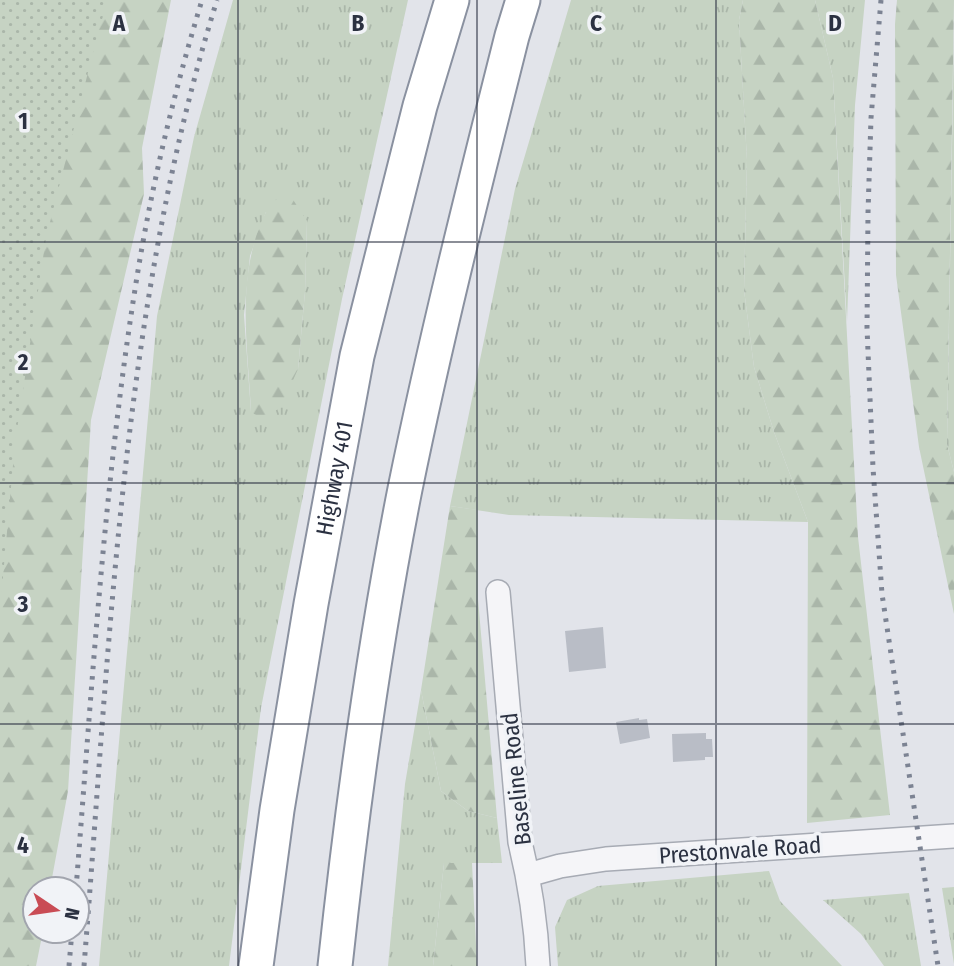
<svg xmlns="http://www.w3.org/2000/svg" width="954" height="966" font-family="'Fira Sans Condensed',sans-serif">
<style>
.grass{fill:url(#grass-tufts);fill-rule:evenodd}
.forest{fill:url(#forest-firs)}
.cemetery{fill:url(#cemetery-stones)}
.park{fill:url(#park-dots)}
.building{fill:#b9bdc6}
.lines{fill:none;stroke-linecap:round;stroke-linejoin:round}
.minor-casing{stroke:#a7abb4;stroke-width:26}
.highway-casing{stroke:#8a91a0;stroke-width:37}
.minor{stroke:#f5f5f8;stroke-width:23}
.highway{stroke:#fff;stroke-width:33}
.rail{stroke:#7c8393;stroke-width:5;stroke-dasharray:3.5 7;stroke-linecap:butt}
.grid{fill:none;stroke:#2b3141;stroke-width:2;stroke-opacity:0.55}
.labels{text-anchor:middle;stroke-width:7;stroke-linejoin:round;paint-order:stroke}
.street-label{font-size:23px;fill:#2b3141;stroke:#f1f3f7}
.grid-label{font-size:23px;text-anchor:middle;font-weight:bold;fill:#2b3141;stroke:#f1f3f7;stroke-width:7;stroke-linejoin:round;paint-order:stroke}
</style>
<defs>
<pattern id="grass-tufts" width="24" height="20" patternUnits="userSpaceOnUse" patternTransform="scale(1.75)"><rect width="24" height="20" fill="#c6d3c3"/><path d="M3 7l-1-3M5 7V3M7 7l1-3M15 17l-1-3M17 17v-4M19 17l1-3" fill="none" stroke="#aab6a9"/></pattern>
<pattern id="forest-firs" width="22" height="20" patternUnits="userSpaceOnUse" patternTransform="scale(1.75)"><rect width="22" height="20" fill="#c6d3c3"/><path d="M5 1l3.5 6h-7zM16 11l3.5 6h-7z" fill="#aab6a9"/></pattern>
<pattern id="cemetery-stones" width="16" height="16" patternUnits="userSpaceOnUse" patternTransform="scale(1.75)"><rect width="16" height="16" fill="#c6d3c3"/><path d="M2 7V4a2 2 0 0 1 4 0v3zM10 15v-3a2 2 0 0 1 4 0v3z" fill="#aab6a9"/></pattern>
<pattern id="park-dots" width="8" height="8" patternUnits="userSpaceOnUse" patternTransform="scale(1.75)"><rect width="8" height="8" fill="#c6d3c3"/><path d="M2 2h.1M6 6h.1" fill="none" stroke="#aab6a9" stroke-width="1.8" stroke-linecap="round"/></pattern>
</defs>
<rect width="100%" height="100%" fill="#e2e4ea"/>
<path class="grass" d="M 233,0 L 408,0 L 342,299 L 261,708 L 229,966 L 99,966 L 157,316 L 194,137 ZM 266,212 L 307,221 L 305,292 L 298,369 L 251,412 L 244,315 L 250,256 Z
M 571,0 L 743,0 L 739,20 L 747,160 L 744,290 L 754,367 L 774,432 L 808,522 L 509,515 L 450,506 L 515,189 Z
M 815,0 L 865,0 L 855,105 L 847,322 L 833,78 Z
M 421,690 L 441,791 L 468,811 L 497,818 L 502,863 L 444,863 L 433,966 L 388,966 L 405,784 Z
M 769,871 L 780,901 L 842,966 L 558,966 L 555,927 L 567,900 L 598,886 Z
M 954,887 L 954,964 L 942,888 Z
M 909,893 L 921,966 L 884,966 L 861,934 L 823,900 Z"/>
<path class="forest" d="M 0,0 L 171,0 L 142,148 L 144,194 L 91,420 L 68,791 L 50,889 L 35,889 L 35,931 L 43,931 L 36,966 L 0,966 Z
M 743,0 L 815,0 L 833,78 L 858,537 L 890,815 L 807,823 L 808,522 L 774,432 L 754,367 L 744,290 L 747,160 L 739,20 Z
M 897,0 L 954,0 L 947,444 L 954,472 L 954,614 L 919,447 L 896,275 L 895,24 Z
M 286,189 L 307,221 L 305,292 L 298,369 L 281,407 L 263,419 L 251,412 C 248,345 235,277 265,214 C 270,205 279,197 286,189 Z
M 450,506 L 478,510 L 478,599 L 497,818 L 468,811 L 441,791 L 421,690 Z
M 444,863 L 472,863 L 477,966 L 433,966 Z"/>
<path class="cemetery" d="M 954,29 L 954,472 L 947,444 Z"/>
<path class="park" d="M 0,0 L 108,0 L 99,29 L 46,238 L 15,443 L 0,610 Z"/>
<path class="building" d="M 603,627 L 606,668 L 569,672 L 565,631 Z
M 639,718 L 639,720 L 647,719 L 650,738 L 620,744 L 616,722 Z
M 706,733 L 706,739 L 712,739 L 713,757 L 705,757 L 705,760 L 673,762 L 672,734 Z"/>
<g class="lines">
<g class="minor-casing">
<path id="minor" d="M 498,592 L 520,842 C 530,883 536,924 538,966
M 528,875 L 560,866 L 606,859 L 954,836"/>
</g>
<g class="highway-casing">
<g id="highway">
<path id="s1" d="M 256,966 L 277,810 L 311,604 L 357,356 L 420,106 L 452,0"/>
<path d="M 335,966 C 352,807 374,646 405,489 C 436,337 474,187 512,36 L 523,0"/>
</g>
</g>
<use href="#minor" class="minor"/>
<use href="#highway" class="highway"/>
<path class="rail" d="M 881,0 L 871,118 L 868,213 L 867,328 L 873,468 L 882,594 L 938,966
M 76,889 C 92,687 104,484 136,283 C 151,188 174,92 202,0
M 69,966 L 72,931
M 84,966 C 110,646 121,308 217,0"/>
</g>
<path class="grid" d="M 238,0 L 238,966M 477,0 L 477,966M 716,0 L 716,966M 0,242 L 954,242M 0,483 L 954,483M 0,724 L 954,724"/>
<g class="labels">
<g class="street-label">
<text dy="8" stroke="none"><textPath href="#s1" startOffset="494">Highway 401</textPath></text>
<text transform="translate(516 779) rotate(-96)" y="8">Baseline Road</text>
<text transform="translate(740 850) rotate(-4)" y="8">Prestonvale Road</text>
</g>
</g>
<g class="grid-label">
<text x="119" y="31">A</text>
<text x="358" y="31">B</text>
<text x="596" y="31">C</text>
<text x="835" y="31">D</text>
<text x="23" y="129">1</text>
<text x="23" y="370">2</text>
<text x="23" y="612">3</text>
<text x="23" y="853">4</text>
</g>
<g transform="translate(56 910) rotate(103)"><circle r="33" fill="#f1f3f7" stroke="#a2a5ae" stroke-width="2"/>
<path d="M0-5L12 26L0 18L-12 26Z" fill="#c94c55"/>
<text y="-10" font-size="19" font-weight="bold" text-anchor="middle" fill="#2b3141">N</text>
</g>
</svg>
